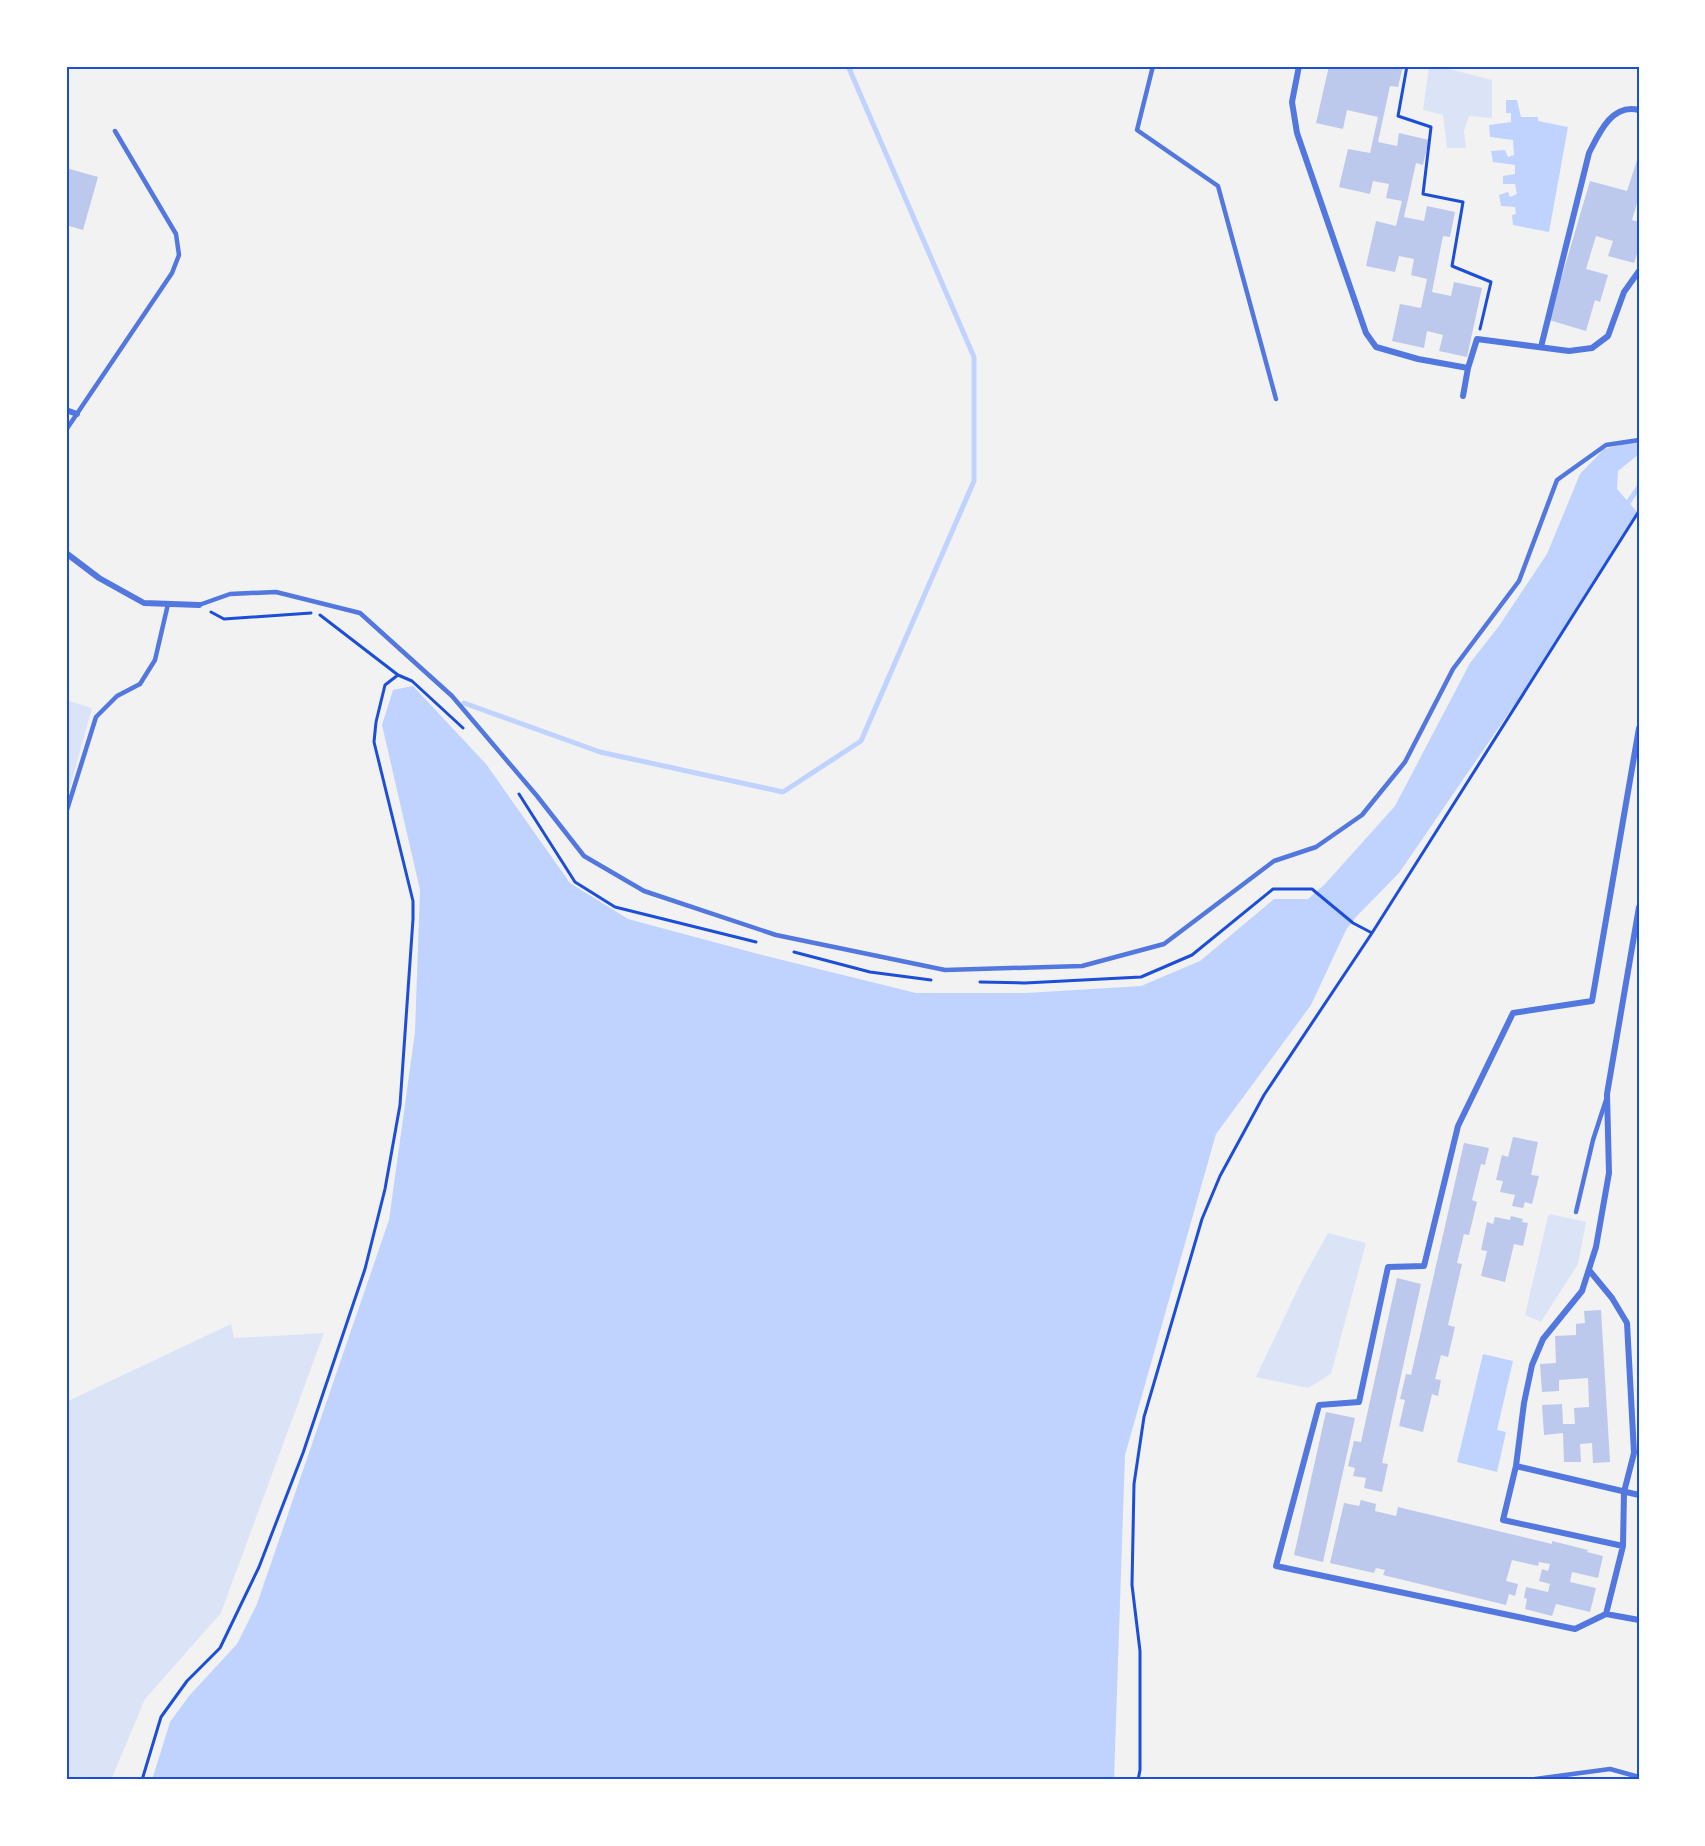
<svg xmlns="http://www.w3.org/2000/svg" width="1705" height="1846" font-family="Mulish,sans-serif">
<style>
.green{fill:#dbe4f7}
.water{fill:#bfd3fe}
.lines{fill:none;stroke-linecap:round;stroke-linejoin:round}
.stream{stroke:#bfd3fe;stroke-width:5}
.building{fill:#bdc9ec}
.path{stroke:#1d4ed8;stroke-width:3}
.service{stroke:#5277de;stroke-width:4.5}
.minor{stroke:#5277de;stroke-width:6}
.neatline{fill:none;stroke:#1d4ed8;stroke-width:2}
</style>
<rect width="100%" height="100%" fill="#f2f2f2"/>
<path class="green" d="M 1429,66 L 1438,66 L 1492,80 L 1492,118 L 1469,116 L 1464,131 L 1466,148 L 1447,148 L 1443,115 L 1423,110 Z
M 66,700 L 92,708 L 66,801 Z
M 1550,1214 L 1586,1222 L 1578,1264 L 1541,1322 L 1525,1315 L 1548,1216 Z
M 1328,1233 L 1366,1243 L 1331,1374 L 1308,1388 L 1256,1377 L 1303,1278 Z
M 231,1324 L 234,1338 L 324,1333 L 221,1613 L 145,1699 L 111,1780 L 66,1780 L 66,1402 Z"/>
<path class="water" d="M 1506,100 L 1517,100 L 1521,117 L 1538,117 L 1538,121 L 1568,127 L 1549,232 L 1513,225 L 1512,215 L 1516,214 L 1515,207 L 1501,206 L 1499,195 L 1508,192 L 1510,197 L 1517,194 L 1515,184 L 1503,184 L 1503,176 L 1515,174 L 1515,165 L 1493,162 L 1491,151 L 1505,150 L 1508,157 L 1514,155 L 1513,140 L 1490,137 L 1489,125 L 1511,122 L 1511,113 L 1506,113 Z
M 1632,442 L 1639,443 L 1639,454 L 1618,471 L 1617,489 L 1638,513 L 1586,592 L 1534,676 L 1399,873 L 1355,918 L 1346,930 L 1311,1005 L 1216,1134 L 1125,1455 L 1114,1780 L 152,1780 L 170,1722 L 189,1696 L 237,1644 L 257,1604 L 389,1220 L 415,1032 L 420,890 L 382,725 L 393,690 L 413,686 L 486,764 L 570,883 L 628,919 L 762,955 L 916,993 L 1026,993 L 1141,986 L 1200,961 L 1274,899 L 1308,899 L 1325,884 L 1395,806 L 1470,663 L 1499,626 L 1547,554 L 1580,474 L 1604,449 Z
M 1483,1354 L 1513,1361 L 1497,1430 L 1506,1432 L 1497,1472 L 1457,1462 Z"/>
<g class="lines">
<path class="stream" d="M 1625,507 L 1639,487
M 464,703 L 600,752 L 783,792 L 861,741 L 974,481 L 974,357 L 848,66"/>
</g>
<path class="building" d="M 1329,66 L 1403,66 L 1398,87 L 1390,86 L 1378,142 L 1397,146 L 1399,133 L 1429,140 L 1423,165 L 1416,163 L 1404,217 L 1424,221 L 1427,206 L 1455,212 L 1450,237 L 1443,236 L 1432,292 L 1451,296 L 1454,282 L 1482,288 L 1467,357 L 1439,351 L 1443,335 L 1427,331 L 1424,348 L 1392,341 L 1400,304 L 1421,308 L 1427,279 L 1411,275 L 1414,259 L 1399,256 L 1395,272 L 1366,266 L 1376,221 L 1396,226 L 1402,201 L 1386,198 L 1389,184 L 1373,181 L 1370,194 L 1339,187 L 1348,149 L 1370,153 L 1378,117 L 1347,110 L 1343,129 L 1316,123 Z
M 1639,154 L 1639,197 L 1632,220 L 1639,222 L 1639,247 L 1634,263 L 1608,256 L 1613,241 L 1596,236 L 1586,269 L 1608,275 L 1600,302 L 1595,300 L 1586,331 L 1549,320 L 1590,181 L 1627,191 Z
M 66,168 L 98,177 L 83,230 L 66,225 Z
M 1513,1137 L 1538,1142 L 1531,1175 L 1539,1176 L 1532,1204 L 1525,1202 L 1523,1208 L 1512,1206 L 1515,1195 L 1500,1192 L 1503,1181 L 1496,1180 L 1502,1155 L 1508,1157 Z
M 1464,1143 L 1489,1148 L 1485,1165 L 1481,1164 L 1472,1200 L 1477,1202 L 1469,1235 L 1464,1234 L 1457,1263 L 1462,1264 L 1448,1325 L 1455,1327 L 1448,1357 L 1441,1355 L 1435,1379 L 1441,1380 L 1438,1396 L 1432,1394 L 1423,1432 L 1399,1426 L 1405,1400 L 1400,1399 L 1406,1374 L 1411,1375 Z
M 1511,1216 L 1523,1219 L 1522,1222 L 1528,1223 L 1523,1246 L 1514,1244 L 1505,1282 L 1481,1276 L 1487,1251 L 1481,1250 L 1487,1222 L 1493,1224 L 1495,1217 L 1510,1220 Z
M 1397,1278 L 1421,1284 L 1382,1463 L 1388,1464 L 1382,1492 L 1364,1488 L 1366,1478 L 1353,1476 L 1355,1468 L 1348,1466 L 1354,1441 L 1361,1442 Z
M 1601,1310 L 1610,1462 L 1593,1463 L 1592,1443 L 1580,1444 L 1581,1462 L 1564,1462 L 1563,1433 L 1544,1435 L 1542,1405 L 1562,1404 L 1563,1424 L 1575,1424 L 1574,1408 L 1589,1407 L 1588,1378 L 1559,1380 L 1559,1391 L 1542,1392 L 1540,1364 L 1556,1363 L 1555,1336 L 1576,1335 L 1576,1324 L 1585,1323 L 1584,1311 Z
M 1326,1412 L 1355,1418 L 1323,1562 L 1294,1555 Z
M 1361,1500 L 1376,1504 L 1375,1511 L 1396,1516 L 1398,1507 L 1552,1544 L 1552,1541 L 1588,1550 L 1587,1552 L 1603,1556 L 1598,1578 L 1572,1572 L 1570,1582 L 1596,1588 L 1590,1612 L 1556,1604 L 1552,1616 L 1525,1609 L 1527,1599 L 1524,1598 L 1526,1587 L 1548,1592 L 1550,1584 L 1539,1581 L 1542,1569 L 1548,1571 L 1550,1564 L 1539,1562 L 1538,1566 L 1512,1560 L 1506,1581 L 1518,1584 L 1515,1596 L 1509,1594 L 1506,1605 L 1383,1575 L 1385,1570 L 1376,1568 L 1374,1573 L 1330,1563 L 1344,1503 L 1359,1506 Z"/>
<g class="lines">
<path class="path" d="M 1407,66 L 1398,116 L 1431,127 L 1423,194 L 1463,202 L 1452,266 L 1491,282 L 1480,329
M 211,612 L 224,619 L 311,613
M 320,615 L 398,675 L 412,681 L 463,728
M 519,794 L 575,882 L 615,907 L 756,942
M 1372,933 L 1639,511
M 794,952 L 870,972 L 931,980
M 980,982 L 1025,983 L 1141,977 L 1192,955 L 1273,889 L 1312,889 L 1353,923 L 1372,933 L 1264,1095 L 1220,1176 L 1202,1219 L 1144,1417 L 1134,1484 L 1132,1585 L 1140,1651 L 1140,1770 L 1138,1780
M 142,1780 L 161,1717 L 187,1681 L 220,1648 L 259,1567 L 303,1453 L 365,1269 L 385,1189 L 400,1105 L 413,919 L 413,901 L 374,742 L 376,722 L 385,685 L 398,675"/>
<path class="service" d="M 1153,66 L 1137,130 L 1218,186 L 1276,399
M 66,430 L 172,273 L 179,255 L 176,234 L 115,131
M 199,605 L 230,594 L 276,592 L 360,613 L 452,696 L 537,796 L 584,856 L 644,891 L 776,935 L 945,970 L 1082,966 L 1164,944 L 1274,861 L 1316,847 L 1362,815 L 1405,762 L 1453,669 L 1519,581 L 1557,480 L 1606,445 L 1639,440
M 66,813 L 96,717 L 117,696 L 140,684 L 155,660 L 168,604
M 1576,1212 L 1593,1140 L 1606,1100
M 1528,1780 L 1610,1769 L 1639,1777"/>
<path class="minor" d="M 1299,66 L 1292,102 L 1297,133 L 1366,333 L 1376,347 L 1418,359 L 1468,368 L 1477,339 L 1569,351 L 1592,348 L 1608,336 L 1624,292 L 1639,271
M 1541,347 L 1589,153 C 1599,133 1612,103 1639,110
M 1463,396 L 1468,368
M 66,410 L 77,414
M 66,553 L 99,578 L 144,603 L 199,605
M 1589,1270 L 1612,1298 L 1627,1323 L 1634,1453 L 1624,1492 L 1623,1546 L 1503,1520 L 1516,1466 L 1524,1403 L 1532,1365 L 1543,1339 L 1582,1291 L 1596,1247 L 1609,1173 L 1607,1094 L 1639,907
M 1516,1466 L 1639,1495
M 1623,1546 L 1606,1614 L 1639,1620
M 1606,1614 L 1575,1629 L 1276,1566 L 1319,1405 L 1359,1402 L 1388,1267 L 1424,1266 L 1458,1126 L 1513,1013 L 1592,1001 L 1639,728"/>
</g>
<rect width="1705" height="1846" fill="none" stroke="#ffffff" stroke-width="135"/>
<rect x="68" y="68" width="1570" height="1710" class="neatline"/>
</svg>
